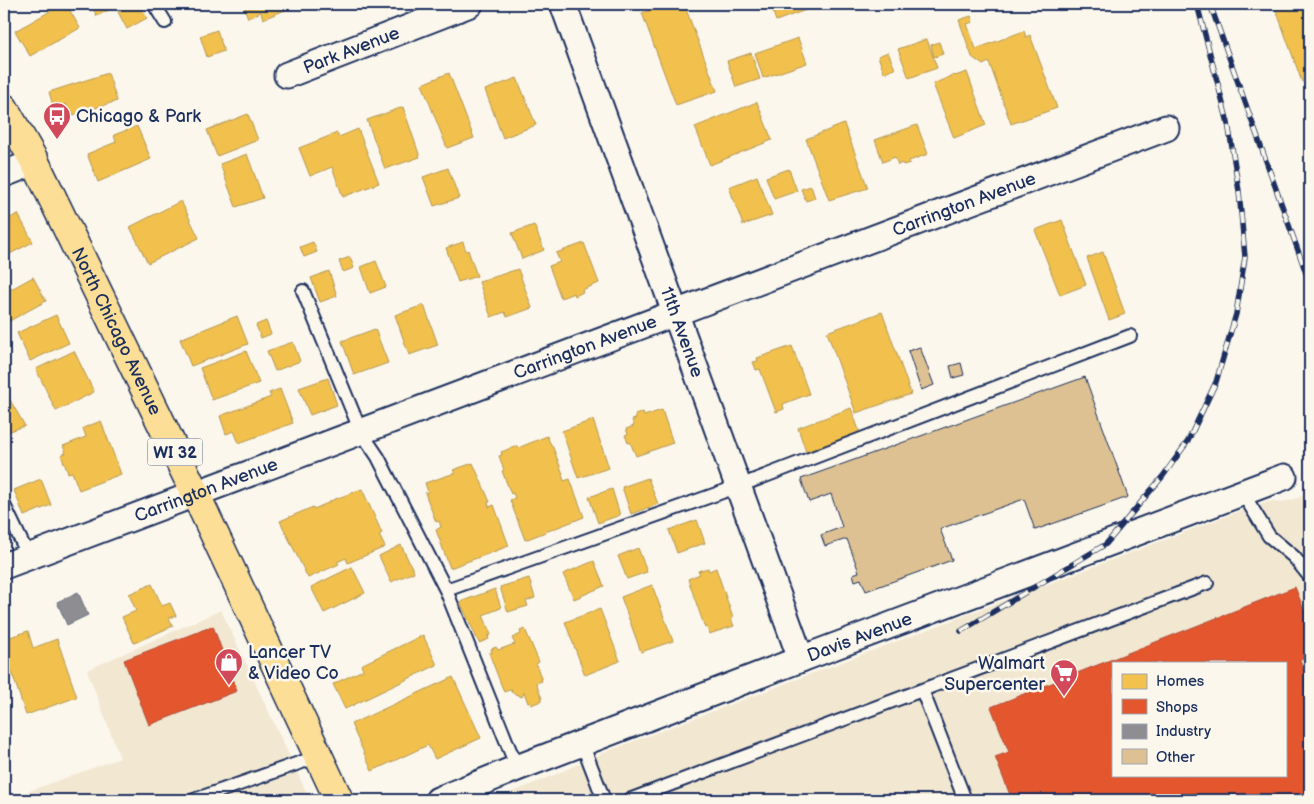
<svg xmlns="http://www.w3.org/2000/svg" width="1314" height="804" font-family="'Balsamiq Sans',sans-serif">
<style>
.built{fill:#f2e7d1;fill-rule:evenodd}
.homes{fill:#f2c14e;stroke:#b29553}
.shops{fill:#e4572e;stroke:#a84b3c;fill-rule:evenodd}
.industry{fill:#8d8d92;stroke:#6b7182}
.building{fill:#ddc192;stroke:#1b2f5e}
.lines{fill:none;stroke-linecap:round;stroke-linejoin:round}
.lane-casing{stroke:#1b2f5e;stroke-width:16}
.street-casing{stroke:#1b2f5e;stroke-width:29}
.primary-casing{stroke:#1b2f5e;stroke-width:31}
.lane{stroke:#fbf7ec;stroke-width:12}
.street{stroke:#fbf7ec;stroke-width:25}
.primary{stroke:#fcde96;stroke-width:28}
.rail-casing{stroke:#1b2f5e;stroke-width:5.5}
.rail{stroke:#fbf7ec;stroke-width:4;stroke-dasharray:11;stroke-linecap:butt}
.labels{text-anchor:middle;stroke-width:5;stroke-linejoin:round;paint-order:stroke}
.shield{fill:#fbf7ec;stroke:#5e6b89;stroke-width:1}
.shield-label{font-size:16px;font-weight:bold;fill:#1b2f5e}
.street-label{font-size:18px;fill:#1b2f5e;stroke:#fbf7ec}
.poi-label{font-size:18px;fill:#1b2f5e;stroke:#fbf7ec;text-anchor:start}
</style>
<rect width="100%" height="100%" fill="#fbf7ec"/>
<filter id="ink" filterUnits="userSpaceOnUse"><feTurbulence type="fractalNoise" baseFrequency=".02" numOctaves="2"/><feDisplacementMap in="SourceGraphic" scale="10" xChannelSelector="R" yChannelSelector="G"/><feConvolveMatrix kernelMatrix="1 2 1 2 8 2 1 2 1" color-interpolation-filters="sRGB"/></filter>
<g filter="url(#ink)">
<path class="built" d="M 1310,482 L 1310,800 L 491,800 L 540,781 L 608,751 L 1243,510 L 1265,502 L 1274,501 L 1283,502 L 1294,499 L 1301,497 ZM 1113,663 L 1285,663 L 1285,775 L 1113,775 Z
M 221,610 L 310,800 L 5,800 L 120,758 L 87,670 Z"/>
<path class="homes" d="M 63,4 L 66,4 L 80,28 L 30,56 L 15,31 Z
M 90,4 L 120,4 L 97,16 Z
M 132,4 L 139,4 L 147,18 L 127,29 L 118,12 Z
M 243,4 L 289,4 L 290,8 L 263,19 L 261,12 L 248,18 Z
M 667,4 L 684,4 L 717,91 L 676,105 L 642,13 Z
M 770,4 L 822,4 L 776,21 Z
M 1274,4 L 1306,4 L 1310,16 L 1310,79 L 1302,82 Z
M 971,16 L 973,22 L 967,24 L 976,49 L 1024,31 L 1026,37 L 1030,35 L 1057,108 L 1011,124 L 989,62 L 983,65 L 972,57 L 959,20 Z
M 217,30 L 224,51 L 207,57 L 200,36 Z
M 798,38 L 807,63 L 763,78 L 755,53 Z
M 927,39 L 937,68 L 909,78 L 898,49 Z
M 939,42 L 943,54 L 934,57 L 931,45 Z
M 888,52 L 895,69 L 884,73 L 878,56 Z
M 751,53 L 760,79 L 736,87 L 727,61 Z
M 967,72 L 986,125 L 954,138 L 933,84 L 954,75 L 955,76 Z
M 108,73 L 117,101 L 70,116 L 66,104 L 54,109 L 49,92 Z
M 449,73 L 474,138 L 447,148 L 422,84 Z
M 517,78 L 536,125 L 503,138 L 485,90 Z
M 757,102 L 772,140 L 710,165 L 695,127 Z
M 403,107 L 420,157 L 385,169 L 367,120 Z
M 248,114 L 258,140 L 217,156 L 207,130 Z
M 844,124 L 868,188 L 829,200 L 806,139 Z
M 917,125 L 928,154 L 909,161 L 910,163 L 903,165 L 902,163 L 898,165 L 895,157 L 883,162 L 875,140 Z
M 137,126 L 151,159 L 98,182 L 87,154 L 116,142 L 114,135 Z
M 358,129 L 379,183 L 343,197 L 332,167 L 310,176 L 299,148 L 337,133 L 339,137 Z
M 247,154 L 263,198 L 236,207 L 220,164 Z
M 448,168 L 459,198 L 434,206 L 423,177 Z
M 789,169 L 797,191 L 774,199 L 766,177 Z
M 757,176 L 772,215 L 743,225 L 729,187 Z
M 811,186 L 815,198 L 806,201 L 801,189 Z
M 181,201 L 199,238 L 148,263 L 130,227 Z
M 18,214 L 33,242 L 4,257 L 4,221 Z
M 1062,220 L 1086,285 L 1060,295 L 1035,230 Z
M 534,225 L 544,250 L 522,259 L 512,233 Z
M 313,242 L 317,252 L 304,257 L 300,247 Z
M 463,242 L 466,251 L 468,250 L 477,276 L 458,282 L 446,248 Z
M 584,243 L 599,283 L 582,290 L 583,292 L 575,296 L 574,293 L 561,298 L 549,266 L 560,262 L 556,253 Z
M 1103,252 L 1125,314 L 1109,320 L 1087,258 Z
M 350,257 L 354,268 L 343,272 L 339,261 Z
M 376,261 L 386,287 L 370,293 L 361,267 Z
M 518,269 L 532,308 L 507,317 L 505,312 L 491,317 L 479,282 Z
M 329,271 L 337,296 L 320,302 L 311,278 Z
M 33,277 L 46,301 L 4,324 L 4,293 Z
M 424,305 L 438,345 L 409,355 L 395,315 Z
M 882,312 L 911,394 L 856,413 L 827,332 Z
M 56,315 L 69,343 L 30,361 L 17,333 Z
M 237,316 L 248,344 L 191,366 L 180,339 Z
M 266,321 L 271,334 L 261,338 L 256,325 Z
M 375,329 L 388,363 L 354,375 L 342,341 Z
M 293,342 L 300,361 L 275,371 L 267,351 Z
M 792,346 L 809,394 L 783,404 L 784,409 L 776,412 L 760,369 L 756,370 L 753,362 L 758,361 L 757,358 Z
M 74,351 L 94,392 L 56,411 L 36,369 Z
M 246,351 L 259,383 L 212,400 L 200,368 Z
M 328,378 L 337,405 L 310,415 L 299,388 Z
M 280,389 L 293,423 L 239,443 L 234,431 L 226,434 L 220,416 L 271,397 L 269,393 Z
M 6,393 L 25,426 L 4,433 L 4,394 Z
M 851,408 L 860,433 L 806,452 L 798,428 Z
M 662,410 L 673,443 L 636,456 L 630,442 L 628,443 L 625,435 L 628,434 L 626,429 L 634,426 L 632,420 L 636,419 L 635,415 L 643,412 L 644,416 Z
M 593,420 L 609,468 L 578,478 L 562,431 Z
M 101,421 L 121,474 L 79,490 L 72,472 L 68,473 L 61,455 L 66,453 L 63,446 L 86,437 L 83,428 Z
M 547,436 L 551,445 L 552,445 L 563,474 L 562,475 L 564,481 L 570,479 L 584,517 L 525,540 L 510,500 L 515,498 L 513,493 L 511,494 L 502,471 L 504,470 L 499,456 L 502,455 L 501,452 L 517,446 L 518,448 Z
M 473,463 L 490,502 L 488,502 L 489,507 L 494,505 L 509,546 L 450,568 L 436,530 L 441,527 L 439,521 L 436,522 L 425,493 L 428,492 L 425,483 L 455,473 L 453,470 Z
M 648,478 L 658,504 L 631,514 L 622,487 Z
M 41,479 L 51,505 L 24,516 L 14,490 Z
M 362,489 L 382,533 L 379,535 L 385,547 L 348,563 L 346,558 L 337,562 L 339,564 L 308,578 L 280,521 L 313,507 L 314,509 L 330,502 L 330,501 Z
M 612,489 L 620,515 L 598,523 L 589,497 Z
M 697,520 L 705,543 L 677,553 L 669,530 Z
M 401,545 L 414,572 L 391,582 L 379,556 Z
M 638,548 L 647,572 L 627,579 L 618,556 Z
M 594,561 L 604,586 L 574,599 L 563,574 Z
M 352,567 L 365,593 L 324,613 L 311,587 Z
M 708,568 L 709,571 L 716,568 L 733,618 L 731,619 L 734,626 L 709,634 L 707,627 L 705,628 L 688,579 L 700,574 L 698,571 Z
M 529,578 L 535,598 L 526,601 L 528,606 L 508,612 L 500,587 Z
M 152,584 L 162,606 L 170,603 L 176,616 L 169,618 L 173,626 L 134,643 L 122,617 L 136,611 L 129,594 Z
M 652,585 L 673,641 L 641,652 L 621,597 Z
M 495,589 L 501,608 L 483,615 L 491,635 L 488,636 L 489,639 L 479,643 L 460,602 Z
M 600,609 L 620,661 L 585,675 L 565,622 Z
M 525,629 L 539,662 L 536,664 L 542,681 L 536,683 L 542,698 L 541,701 L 531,705 L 530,702 L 528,703 L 524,692 L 522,697 L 511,692 L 512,689 L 504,692 L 489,653 L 492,653 L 491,649 L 496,647 L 498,650 L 515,644 L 512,638 L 521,634 L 520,631 Z
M 28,631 L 33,648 L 57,639 L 77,697 L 26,715 L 4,649 L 4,639 Z
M 423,635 L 437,665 L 345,709 L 333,684 L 363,670 L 361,665 Z
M 453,677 L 481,738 L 435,759 L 428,745 L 372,771 L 351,724 Z"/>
<path class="shops" d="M 1295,587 L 1310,625 L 1310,656 L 1300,660 L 1310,688 L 1310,800 L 1012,800 L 995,757 L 1009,752 L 991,707 ZM 1113,663 L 1285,663 L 1285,775 L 1113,775 Z
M 213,626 L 237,691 L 149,725 L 124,660 Z"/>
<path class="industry" d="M 78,592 L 88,615 L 67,625 L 57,602 Z"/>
<path class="building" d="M 920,347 L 934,385 L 921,390 L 908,351 Z
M 961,363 L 964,375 L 953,378 L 950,366 Z
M 1085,377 L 1128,497 L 1035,530 L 1024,499 L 940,529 L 952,560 L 866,591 L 861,579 L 855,581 L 853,574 L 859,572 L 847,539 L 825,546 L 821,535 L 842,527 L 831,494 L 809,502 L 801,479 Z"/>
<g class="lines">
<g class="lane-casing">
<path id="lane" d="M 154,4 L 165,22
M 303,291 L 361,432 L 378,457 L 446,590 L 517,768
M 1242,492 L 1269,536 L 1294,557 L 1310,577
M 4,505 L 29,557
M 446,590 L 739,486 L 1130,336
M 922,690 L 965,800
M 582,743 L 604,800
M 194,800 L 319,756
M 629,800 L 1207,583"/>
</g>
<g class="street-casing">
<g id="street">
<path id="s1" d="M 563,4 L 801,659"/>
<path id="s2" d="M 287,75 L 470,4"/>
<path d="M 4,174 L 35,162"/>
<path id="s3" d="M 4,566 L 1166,128"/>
<path id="s4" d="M 438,800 L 517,768 L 801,659 L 1284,477"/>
</g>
</g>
<g class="primary-casing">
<g id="primary">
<path id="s5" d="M 4,108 L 35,162 L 196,495 L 339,800"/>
</g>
</g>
<use href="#lane" class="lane"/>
<use href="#street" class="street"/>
<use href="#primary" class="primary"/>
<g class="rail-casing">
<path id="rail" d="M 1210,4 L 1310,284
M 961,631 L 1106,544 L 1163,476 L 1188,441 L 1216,382 L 1236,314 L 1245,257 L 1239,191 L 1228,123 L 1197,4"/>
</g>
<use href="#rail" class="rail"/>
</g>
</g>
<defs>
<g id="bus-pin" transform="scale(1.4375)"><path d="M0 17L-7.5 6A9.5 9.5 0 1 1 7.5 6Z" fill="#d1495b" stroke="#fbf7ec"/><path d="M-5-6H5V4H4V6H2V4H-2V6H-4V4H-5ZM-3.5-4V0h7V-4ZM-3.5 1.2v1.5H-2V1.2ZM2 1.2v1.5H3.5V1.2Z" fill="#fff"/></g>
<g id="shop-pin" transform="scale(1.4375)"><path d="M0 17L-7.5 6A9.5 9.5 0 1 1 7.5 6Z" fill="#d1495b" stroke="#fbf7ec"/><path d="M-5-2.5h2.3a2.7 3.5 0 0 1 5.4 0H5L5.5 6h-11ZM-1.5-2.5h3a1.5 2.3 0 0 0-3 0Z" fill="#fff"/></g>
<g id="supermarket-pin" transform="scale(1.4375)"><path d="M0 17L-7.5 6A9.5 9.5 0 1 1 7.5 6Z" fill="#d1495b" stroke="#fbf7ec"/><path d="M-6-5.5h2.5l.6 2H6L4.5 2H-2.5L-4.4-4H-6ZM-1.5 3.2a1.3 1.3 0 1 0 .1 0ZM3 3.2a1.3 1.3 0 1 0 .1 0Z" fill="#fff"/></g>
</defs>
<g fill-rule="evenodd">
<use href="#bus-pin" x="57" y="116"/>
<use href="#shop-pin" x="229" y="662"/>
<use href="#supermarket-pin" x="1064" y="673"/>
</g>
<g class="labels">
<rect class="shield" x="147.5" y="438.5" width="55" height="27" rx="4"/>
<g class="shield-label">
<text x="175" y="458">WI 32</text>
</g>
<g class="street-label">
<text dy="6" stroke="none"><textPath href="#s2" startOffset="69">Park Avenue</textPath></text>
<text dy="6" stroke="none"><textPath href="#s3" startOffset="1026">Carrington Avenue</textPath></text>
<text dy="6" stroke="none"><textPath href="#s5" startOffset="250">North Chicago Avenue</textPath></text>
<text dy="6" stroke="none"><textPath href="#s1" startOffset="349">11th Avenue</textPath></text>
<text dy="6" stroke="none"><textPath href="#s3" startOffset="621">Carrington Avenue</textPath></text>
<text dy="6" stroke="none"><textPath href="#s3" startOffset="216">Carrington Avenue</textPath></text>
<text dy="6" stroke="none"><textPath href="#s4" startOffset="452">Davis Avenue</textPath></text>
</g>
<g class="poi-label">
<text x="76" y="122">Chicago &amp; Park</text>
<text x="248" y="658">Lancer TV<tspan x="248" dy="21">&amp; Video Co</tspan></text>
<text x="1045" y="669" text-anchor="end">Walmart<tspan x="1045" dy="21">Supercenter</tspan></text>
</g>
</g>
<rect width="1314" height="804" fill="none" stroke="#fbf7ec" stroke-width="20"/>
<rect x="10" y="10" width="1294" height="784" fill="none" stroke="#1b2f5e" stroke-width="2" filter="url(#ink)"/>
<rect x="1112" y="662" width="175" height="115" fill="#fbf7ec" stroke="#a1a7b3"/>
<rect x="1122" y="674" width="25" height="15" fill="#f2c14e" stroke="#a1a7b3"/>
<text x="1156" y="686" font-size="15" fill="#1b2f5e">Homes</text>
<rect x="1122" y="699" width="25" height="15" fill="#e4572e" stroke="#a1a7b3"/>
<text x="1156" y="712" font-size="15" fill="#1b2f5e">Shops</text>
<rect x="1122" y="724" width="25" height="15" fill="#8d8d92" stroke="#a1a7b3"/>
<text x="1156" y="736" font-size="15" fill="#1b2f5e">Industry</text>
<rect x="1122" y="749" width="25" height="15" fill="#ddc192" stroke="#a1a7b3"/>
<text x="1156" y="762" font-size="15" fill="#1b2f5e">Other</text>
</svg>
